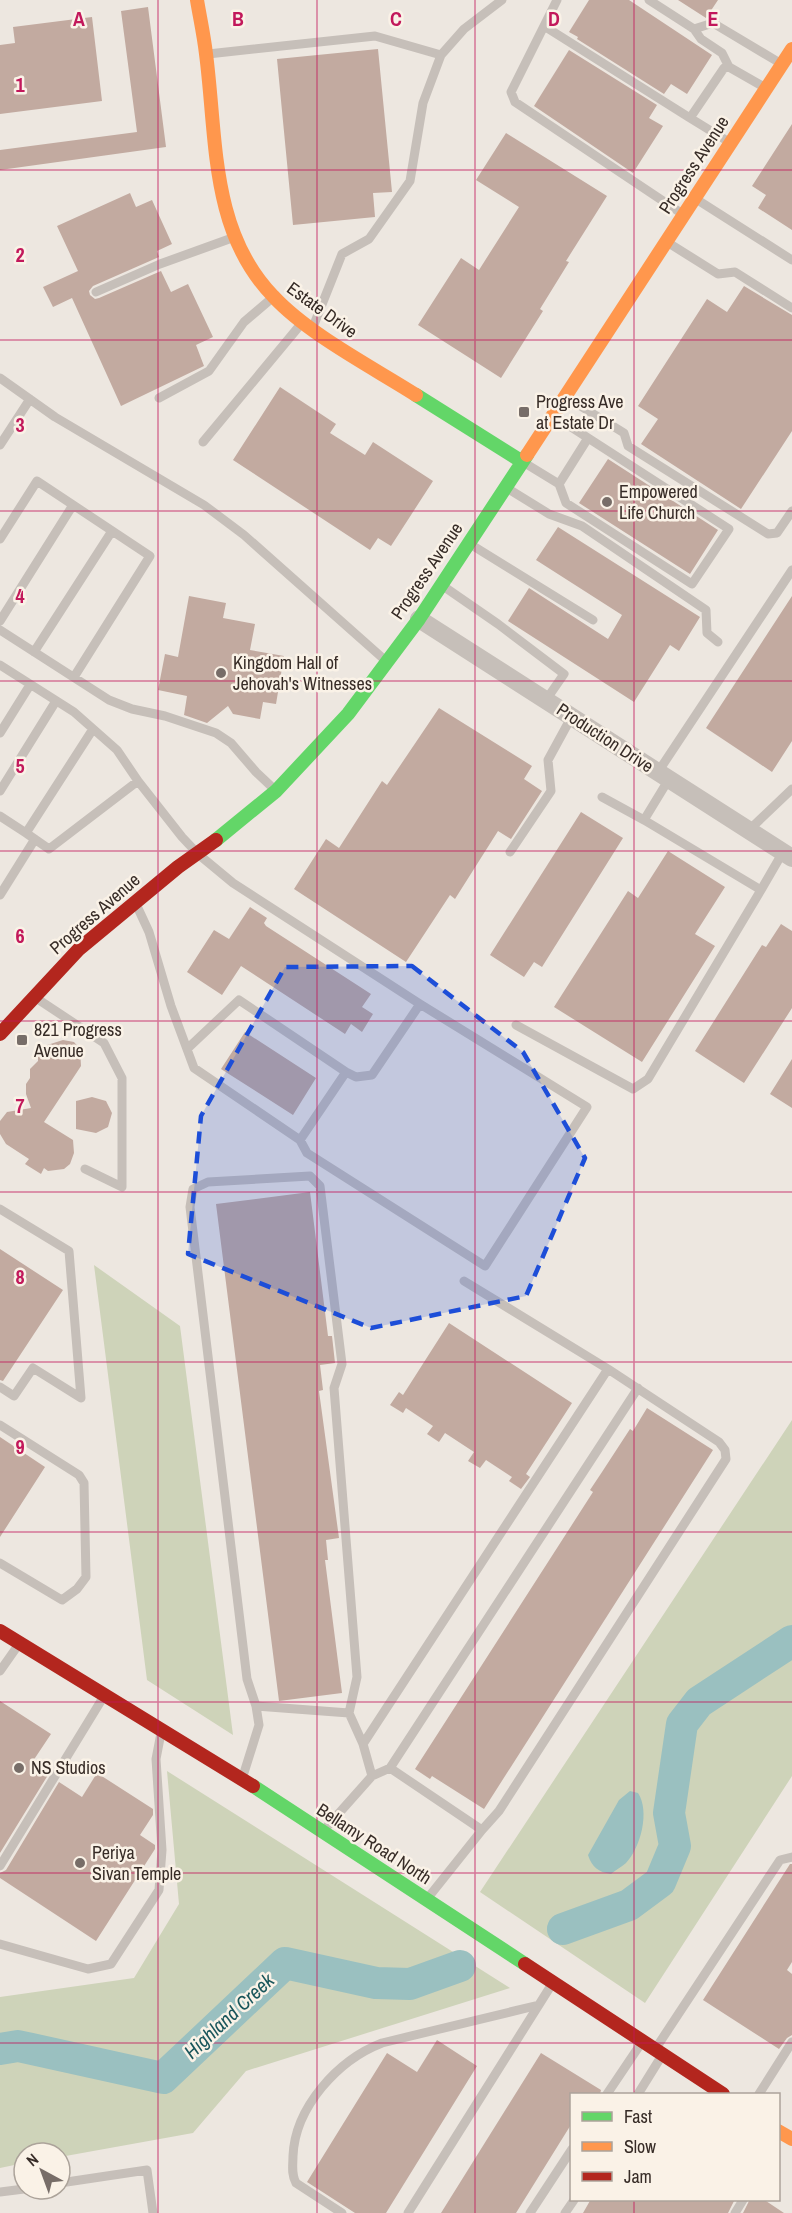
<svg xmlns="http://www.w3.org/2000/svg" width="792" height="2213" font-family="'Archivo Narrow',sans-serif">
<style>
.green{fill:#ced3b9}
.water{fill:#9ac0c0}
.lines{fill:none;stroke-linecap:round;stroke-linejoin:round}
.river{stroke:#9ac0c0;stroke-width:32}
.building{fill:#c2aaa0}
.lane{stroke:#c6bfb9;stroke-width:9}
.street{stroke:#c6bfb9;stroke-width:18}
.fast{stroke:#63d668;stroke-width:14}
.slow{stroke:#ff974d;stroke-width:14}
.jam{stroke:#b3261e;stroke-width:14}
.marked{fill:#1d4ed8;fill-opacity:0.2;stroke:#1d4ed8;stroke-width:4.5;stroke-dasharray:12 8;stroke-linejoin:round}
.grid{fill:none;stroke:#c2185b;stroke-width:1.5;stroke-opacity:0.55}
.poi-dot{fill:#776d68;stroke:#faf2e7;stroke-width:2}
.labels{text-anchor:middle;stroke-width:5;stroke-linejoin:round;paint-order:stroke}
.street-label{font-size:18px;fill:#372c27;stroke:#faf2e7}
.poi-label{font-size:18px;fill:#372c27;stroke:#faf2e7;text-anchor:start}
.water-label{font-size:20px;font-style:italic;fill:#1a565b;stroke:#faf2e7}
.grid-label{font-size:20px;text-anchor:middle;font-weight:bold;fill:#c2185b;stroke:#faf2e7;stroke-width:5;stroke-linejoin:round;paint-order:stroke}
</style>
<rect width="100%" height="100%" fill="#ede7e0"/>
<path class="green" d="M 94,1265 L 180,1326 L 233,1735 L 147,1680 Z
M 792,1420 L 792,1776 L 645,2003 L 480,1892 Z
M 167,1771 L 510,1988 L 246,2071 L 193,2133 L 60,2157 L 60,2153 L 24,2153 L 24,2163 L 0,2168 L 0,1997 L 134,1978 L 179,1904 Z"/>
<path class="water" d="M 630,1791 L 638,1793 C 650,1811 641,1847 626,1863 C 622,1867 615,1870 611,1874 C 598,1872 592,1867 588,1855 L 619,1800 Z"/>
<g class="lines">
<path class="river" d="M 563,1929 L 629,1905 L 660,1882 L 675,1846 L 669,1813 L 682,1724 L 699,1702 L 792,1641
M 0,2049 L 18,2046 L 163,2078 L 285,1963 L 376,1983 L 410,1984 L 460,1966"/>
</g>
<path class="building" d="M 589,0 L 629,0 L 712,55 L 687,94 L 671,84 L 664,94 L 577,39 L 578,37 L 569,32 Z
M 678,0 L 718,0 L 706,18 Z
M 148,7 L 166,147 L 0,170 L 0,150 L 137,132 L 121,11 Z
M 92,17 L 102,101 L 0,114 L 0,45 L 15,43 L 13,27 Z
M 378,49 L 392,192 L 373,193 L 375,217 L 293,225 L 277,59 Z
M 569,50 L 657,105 L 649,118 L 663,126 L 633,173 L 534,106 Z
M 792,124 L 792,230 L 758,208 L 766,195 L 752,186 Z
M 506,133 L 607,196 L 566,261 L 569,262 L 540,309 L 543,311 L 501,378 L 418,325 L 461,258 L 479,270 L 519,207 L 476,180 Z
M 130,193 L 136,207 L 152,200 L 172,244 L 157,251 L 159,257 L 93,286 L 89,291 L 90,295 L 95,299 L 99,298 L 161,271 L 171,292 L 188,284 L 213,337 L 196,345 L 204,366 L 121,406 L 72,298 L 53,307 L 43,287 L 78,271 L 57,226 Z
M 744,286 L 792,315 L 792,431 L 741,509 L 641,444 L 658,419 L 638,406 L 707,299 L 727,312 Z
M 280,387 L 336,424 L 330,433 L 365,455 L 373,442 L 433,481 L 391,546 L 378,538 L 370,550 L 233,460 Z
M 608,459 L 718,530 L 690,574 L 579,503 Z
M 558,527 L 700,617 L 679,651 L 670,645 L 634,702 L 508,621 L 529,588 L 608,639 L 622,615 L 536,560 Z
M 189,596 L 226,603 L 223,618 L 255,624 L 250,650 L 284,656 L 276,704 L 263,702 L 260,719 L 233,714 L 228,706 L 207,723 L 184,715 L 187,696 L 158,690 L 165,654 L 178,657 Z
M 792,596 L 792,741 L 772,772 L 706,728 Z
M 439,708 L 532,766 L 524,779 L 542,791 L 511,839 L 498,831 L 455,899 L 450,895 L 406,962 L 294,889 L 326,839 L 339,848 L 382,781 L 387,785 Z
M 581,812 L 623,838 L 542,967 L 534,962 L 524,977 L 490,955 Z
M 668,851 L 725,887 L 695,934 L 715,946 L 642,1062 L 554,1007 L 628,891 L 638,898 Z
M 250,907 L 267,918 L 264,923 L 266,926 L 371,994 L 362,1007 L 373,1014 L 362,1032 L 351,1024 L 345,1034 L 241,966 L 222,995 L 187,972 L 214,930 L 229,939 Z
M 781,924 L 792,931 L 792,1008 L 744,1083 L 695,1051 L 762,945 L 766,947 Z
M 245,1032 L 316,1078 L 293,1115 L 221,1069 Z
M 63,1040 L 74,1042 L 80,1049 L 81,1066 L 44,1122 L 73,1140 L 74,1153 L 70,1164 L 64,1169 L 48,1171 L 44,1168 L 41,1174 L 25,1164 L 29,1159 L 6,1144 L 0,1134 L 0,1121 L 7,1112 L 31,1108 L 26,1094 L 26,1084 L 30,1078 L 30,1069 L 38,1061 L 38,1053 L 41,1047 Z
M 792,1059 L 792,1108 L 770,1094 Z
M 92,1097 L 106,1101 L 112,1113 L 108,1127 L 96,1133 L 76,1129 L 76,1101 Z
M 310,1192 L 328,1336 L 332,1336 L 335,1363 L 320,1365 L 323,1390 L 319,1391 L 339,1538 L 326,1540 L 328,1560 L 325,1560 L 342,1693 L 279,1701 L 216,1204 Z
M 0,1249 L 63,1290 L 3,1381 L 0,1380 Z
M 449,1323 L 572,1403 L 526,1474 L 530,1477 L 521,1489 L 509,1481 L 512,1477 L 486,1460 L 480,1468 L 468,1461 L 474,1452 L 445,1433 L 439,1442 L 427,1434 L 433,1426 L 406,1408 L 403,1413 L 390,1405 L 399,1392 L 403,1395 Z
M 647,1408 L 713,1450 L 484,1809 L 432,1776 L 430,1779 L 415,1769 L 593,1492 L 590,1490 L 602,1472 L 630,1429 L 633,1431 Z
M 0,1437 L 45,1467 L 0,1537 Z
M 0,1701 L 51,1734 L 31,1764 L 48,1775 L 0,1853 Z
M 97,1773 L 153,1809 L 153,1815 L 140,1835 L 155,1845 L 155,1849 L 96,1941 L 0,1878 L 0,1873 L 6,1870 L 59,1782 L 82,1797 Z
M 790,1864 L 792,1864 L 792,1962 L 787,1970 L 792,1974 L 792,2035 L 787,2038 L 779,2049 L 703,2000 Z
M 437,2040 L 477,2066 L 386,2213 L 355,2213 L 307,2182 L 387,2053 L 417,2072 Z
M 541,2053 L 601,2090 L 600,2094 L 572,2094 L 572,2123 L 516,2213 L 441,2213 Z
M 591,2199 L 735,2199 L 728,2213 L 583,2213 Z
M 750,2199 L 763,2199 L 784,2213 L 743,2213 Z"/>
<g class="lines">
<path class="lane" d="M 557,0 L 511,92 L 515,102 L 681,213
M 649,0 L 694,29 L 713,23 L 780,63
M 544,26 L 690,118
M 694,29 L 701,39 L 722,53 L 729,67
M 208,54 L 375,36 L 441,55
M 729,142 L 690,118 L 724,68 L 729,67 L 764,87
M 696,199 L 792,260
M 667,242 L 718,274 L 735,272 L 792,308
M 96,292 L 160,264 L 232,238
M 313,327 L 342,254 L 369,239 L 410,181 L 423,103 L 441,55 L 464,29 L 502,0
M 0,378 L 55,417 L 204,505 L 244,535 L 386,661
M 566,397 L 624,433 L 628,446 L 768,534 L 777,533 L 792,511
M 159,398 L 209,371 L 244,322 L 271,299
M 203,442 L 301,324
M 0,445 L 30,399
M 523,462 L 559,484 L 566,503 L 692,584 L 729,529 L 554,416
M 559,484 L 588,438
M 507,488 L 549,514 L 582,526 L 706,610 L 707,633 L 718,642
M 0,539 L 37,481 L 150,556 L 74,677
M 470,544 L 593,620
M 443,586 L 498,624 L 564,674 L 546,700
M 0,621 L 73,505
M 0,630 L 109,700 L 132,709 L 165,716 L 216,733 L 231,743 L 256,772 L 274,789
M 34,652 L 112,531
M 0,665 L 74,712 L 117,750 L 138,781 L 182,837 L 198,854 L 233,883 L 420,1004 L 587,1107 L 485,1266 L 307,1153 L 300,1140
M 93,729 L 26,833 L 49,849 L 138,781
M 0,733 L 30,685
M 658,772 L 792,570
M 0,791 L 56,701
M 602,797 L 644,820
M 0,816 L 26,833
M 749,830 L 792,789
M 510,852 L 551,791 L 548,760 L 572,716
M 761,890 L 783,852
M 0,895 L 35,839
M 136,904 L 149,932 L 171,1006 L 194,1068 L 300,1140 L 346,1072 L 239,1000 L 187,1049
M 36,998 L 104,1043 L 122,1078 L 122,1187 L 85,1169
M 516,1025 L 633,1089 L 648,1079 L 761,890 L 644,820 L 669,779
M 346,1072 L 356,1077 L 372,1075 L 420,1004
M 0,1209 L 69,1251 L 81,1398 L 33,1368 L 14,1396 L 0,1387
M 464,1281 L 608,1369 L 719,1442 L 725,1450 L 726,1459 L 499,1811 L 482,1830
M 0,1425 L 79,1475 L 84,1483 L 86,1577 L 77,1589 L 62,1600 L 0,1563
M 0,1671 L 19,1644
M 256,1706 L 349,1713
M 363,1744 L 608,1369
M 390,1768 L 638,1388
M 243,1776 L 259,1725 L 256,1706 L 247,1679 L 190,1207 L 193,1189 L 208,1182 L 310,1176 L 320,1186 L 342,1364 L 334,1388 L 357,1677 L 349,1713 L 363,1744 L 372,1776
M 324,1830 L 372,1776 L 390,1768 L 482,1830 L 427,1899
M 0,1866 L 104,1696
M 0,1944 L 88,1969 L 111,1964 L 159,1890 L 162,1850 L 156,1759 L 161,1733
M 656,2048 L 780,1860 L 792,1857
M 607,2094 L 642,2042
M 638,2094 L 661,2057
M 759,2094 L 792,2042
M 60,2183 L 147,2170 L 153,2213
M 0,2192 L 24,2189
M 342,2213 L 296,2183 C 291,2174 293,2165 293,2156 C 295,2107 338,2060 382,2043 L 539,2005
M 408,2213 L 552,1984
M 530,2213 L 572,2149
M 565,2213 L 574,2200
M 735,2213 L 743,2200"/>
<path class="street" d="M 419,619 L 792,858"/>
<path class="fast" d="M 416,395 L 521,461
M 216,840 L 276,791 L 348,714 L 419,619 L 527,455
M 253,1786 L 525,1964"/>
<path class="slow" d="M 197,0 C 200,18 204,36 206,54 C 217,138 210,231 273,296 C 308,334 372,367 416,395
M 527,455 L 792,49
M 778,2131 L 792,2139"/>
<path class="jam" d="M 0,1034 L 79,949 L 178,867 L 216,840
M 0,1631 L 253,1786
M 525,1964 L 723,2094"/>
</g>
<path class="marked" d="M 412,966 L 523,1052 L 585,1158 L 526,1296 L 371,1328 L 188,1254 L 201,1116 L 285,967 Z"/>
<path class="grid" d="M 158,0 L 158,2213M 317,0 L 317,2213M 475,0 L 475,2213M 634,0 L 634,2094M 0,170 L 792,170M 0,340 L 792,340M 0,511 L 792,511M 0,681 L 792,681M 0,851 L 792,851M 0,1021 L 792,1021M 0,1192 L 792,1192M 0,1362 L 792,1362M 0,1532 L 792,1532M 0,1702 L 792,1702M 0,1873 L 792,1873M 0,2043 L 792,2043M 634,2200 L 634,2213"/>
<g class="poi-dot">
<rect x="518" y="406" width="12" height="12" rx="3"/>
<circle cx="607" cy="502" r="6"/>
<circle cx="221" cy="673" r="6"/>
<rect x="16" y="1034" width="12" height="12" rx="3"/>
<circle cx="19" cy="1768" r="6"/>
<circle cx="80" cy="1863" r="6"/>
</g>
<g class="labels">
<g class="street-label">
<text transform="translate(694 165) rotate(-57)" y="6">Progress Avenue</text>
<text transform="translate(322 310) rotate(36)" y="6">Estate Drive</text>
<text transform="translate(427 571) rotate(-56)" y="6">Progress Avenue</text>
<text transform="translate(605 738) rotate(33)" y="6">Production Drive</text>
<text transform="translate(95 914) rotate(-41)" y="6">Progress Avenue</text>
<text transform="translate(374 1844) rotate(33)" y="6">Bellamy Road North</text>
</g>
<g class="poi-label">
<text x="536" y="408">Progress Ave<tspan x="536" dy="21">at Estate Dr</tspan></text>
<text x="619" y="498">Empowered<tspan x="619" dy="21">Life Church</tspan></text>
<text x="233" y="669">Kingdom Hall of<tspan x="233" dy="21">Jehovah's Witnesses</tspan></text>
<text x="34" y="1036">821 Progress<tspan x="34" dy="21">Avenue</tspan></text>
<text x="31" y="1774">NS Studios</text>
<text x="92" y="1859">Periya<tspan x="92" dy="21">Sivan Temple</tspan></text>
</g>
<g class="water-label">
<text transform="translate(229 2016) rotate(-43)" y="7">Highland Creek</text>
</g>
</g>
<g class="grid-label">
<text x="79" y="26">A</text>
<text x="238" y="26">B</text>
<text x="396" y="26">C</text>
<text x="554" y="26">D</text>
<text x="713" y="26">E</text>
<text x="20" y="92">1</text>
<text x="20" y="262">2</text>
<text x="20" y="432">3</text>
<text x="20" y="603">4</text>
<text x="20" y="773">5</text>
<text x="20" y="943">6</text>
<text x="20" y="1113">7</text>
<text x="20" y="1284">8</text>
<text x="20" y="1454">9</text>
</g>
<rect x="570" y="2093" width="210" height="108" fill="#faf2e7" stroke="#aca39a" stroke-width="1.5"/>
<rect x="582" y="2112" width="30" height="9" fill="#63d668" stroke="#aca39a" stroke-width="1.5"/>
<text x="624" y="2123" font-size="18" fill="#372c27">Fast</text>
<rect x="582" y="2142" width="30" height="9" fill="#ff974d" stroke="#aca39a" stroke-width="1.5"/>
<text x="624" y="2153" font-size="18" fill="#372c27">Slow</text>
<rect x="582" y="2172" width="30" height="9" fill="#b3261e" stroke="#aca39a" stroke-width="1.5"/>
<text x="624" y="2183" font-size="18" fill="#372c27">Jam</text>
<g transform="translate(42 2171) rotate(319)"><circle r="28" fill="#faf2e7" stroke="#aca39a" stroke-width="1.5"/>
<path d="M0-4.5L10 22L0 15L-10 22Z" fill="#776d68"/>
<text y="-9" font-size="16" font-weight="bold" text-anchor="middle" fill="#372c27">N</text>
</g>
</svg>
